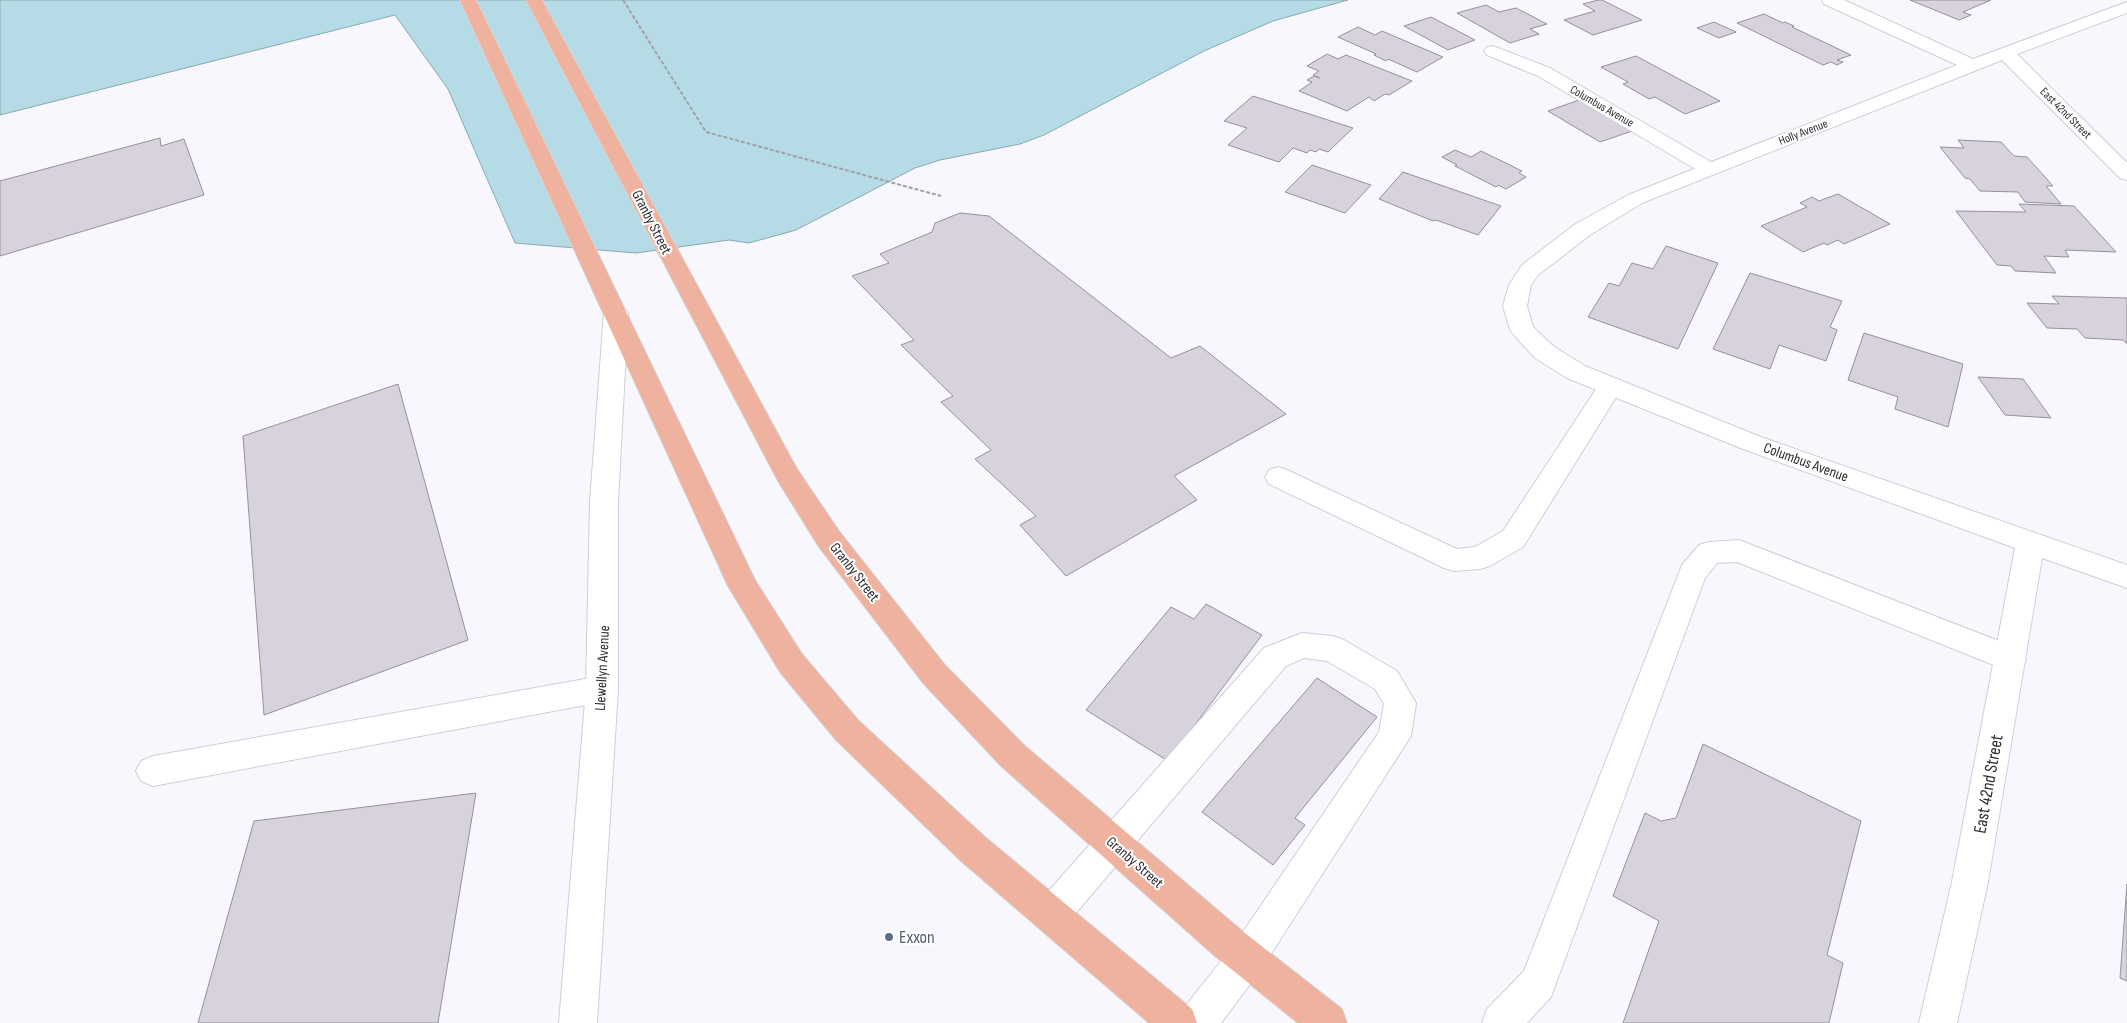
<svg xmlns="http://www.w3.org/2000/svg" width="2127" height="1023" font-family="'Sofia Sans Condensed',sans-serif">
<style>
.water{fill:#b5dce6;stroke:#8ca7b0}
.building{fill:#d7d2de;stroke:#95919c}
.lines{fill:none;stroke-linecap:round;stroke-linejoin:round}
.service-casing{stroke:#d0cdd9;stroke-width:2}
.minor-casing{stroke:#d0cdd9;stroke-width:2}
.tertiary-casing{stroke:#d0cdd9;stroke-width:2}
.primary-casing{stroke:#d5d5d6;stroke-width:2}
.path{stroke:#a2a1a7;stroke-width:2;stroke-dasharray:4 2;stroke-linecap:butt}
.service{fill:#fff;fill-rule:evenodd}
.minor{fill:#fff;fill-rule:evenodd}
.tertiary{fill:#fff;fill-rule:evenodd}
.primary{fill:#efb29f;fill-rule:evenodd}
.service-dot{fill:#5c6f8a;stroke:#fff;stroke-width:2}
.labels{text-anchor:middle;stroke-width:4;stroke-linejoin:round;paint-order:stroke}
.far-street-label{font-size:12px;fill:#2d2c31;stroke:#fff}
.street-label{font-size:15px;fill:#2d2c31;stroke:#fff}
.near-street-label{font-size:18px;fill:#2d2c31;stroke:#fff}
.near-service-label{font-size:18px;fill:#4e5e75;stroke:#fff;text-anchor:start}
</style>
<rect width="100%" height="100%" fill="#f8f7fe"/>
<path class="water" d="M 0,0 L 1348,0 L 1273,21 L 1204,51 L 1044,135 L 1020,144 L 940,160 L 915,168 L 796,230 L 749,243 L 729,240 L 636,253 L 515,243 L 448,89 L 395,15 L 0,115 Z"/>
<path class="building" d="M 1598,0 L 1602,0 L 1642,20 L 1593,35 L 1564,20 L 1595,11 L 1583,4 Z
M 1910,0 L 1991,0 L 1963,12 L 1971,15 L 1959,20 Z
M 1486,5 L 1499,12 L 1516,8 L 1547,24 L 1530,29 L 1539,34 L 1510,43 L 1457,13 Z
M 1764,14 L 1783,23 L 1785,22 L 1794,26 L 1792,27 L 1851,55 L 1837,60 L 1843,62 L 1837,65 L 1831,62 L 1823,65 L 1737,23 Z
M 1431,17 L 1475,40 L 1448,50 L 1404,26 Z
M 1714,22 L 1736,32 L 1719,38 L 1697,28 Z
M 1358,27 L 1375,35 L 1382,31 L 1443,57 L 1417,72 L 1388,59 L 1386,61 L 1374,55 L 1376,54 L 1338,37 Z
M 1327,54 L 1338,59 L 1346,55 L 1412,81 L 1389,95 L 1385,94 L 1374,101 L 1369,97 L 1347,111 L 1299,91 L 1312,82 L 1307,80 L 1314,76 L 1320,78 L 1313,75 L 1319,71 L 1307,66 Z
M 1636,56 L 1720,101 L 1685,114 L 1655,97 L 1649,99 L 1623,84 L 1628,82 L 1601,67 Z
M 1253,96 L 1353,128 L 1328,152 L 1319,149 L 1316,152 L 1310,150 L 1307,153 L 1293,148 L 1279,162 L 1228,145 L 1247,128 L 1224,121 Z
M 1579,100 L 1632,131 L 1600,142 L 1548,111 Z
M 160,138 L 161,146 L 184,139 L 204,195 L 0,256 L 0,181 Z
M 1958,140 L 2001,142 L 2014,156 L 2027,157 L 2053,186 L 2046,186 L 2061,204 L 2025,202 L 2018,192 L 1980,191 L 1970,179 L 1965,178 L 1940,147 L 1964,148 Z
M 1455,150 L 1471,157 L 1481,151 L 1522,171 L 1519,173 L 1526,177 L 1506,189 L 1498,185 L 1496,187 L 1455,166 L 1457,165 L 1442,157 Z
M 1312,165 L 1371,185 L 1345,213 L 1285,192 Z
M 1403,172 L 1501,206 L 1478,235 L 1436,220 L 1433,221 L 1379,199 Z
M 1838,194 L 1890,224 L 1844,244 L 1838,240 L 1827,245 L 1824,243 L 1803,252 L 1761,226 L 1807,207 L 1800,203 L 1812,197 L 1819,201 Z
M 2019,204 L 2074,206 L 2116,252 L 2065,250 L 2069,257 L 2044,256 L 2056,273 L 2015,271 L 2011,266 L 1997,265 L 1956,211 L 2026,212 Z
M 960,213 L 989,216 L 1171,358 L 1200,346 L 1286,414 L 1174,476 L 1197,500 L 1066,576 L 1020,525 L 1036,516 L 975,459 L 991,450 L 941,402 L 953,396 L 901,345 L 914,340 L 852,276 L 889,263 L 880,254 L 932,232 L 935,223 Z
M 1666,246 L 1718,263 L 1678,349 L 1588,317 L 1609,283 L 1619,286 L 1632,263 L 1653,269 Z
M 1750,273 L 1842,301 L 1830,327 L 1837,330 L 1826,361 L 1779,345 L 1770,369 L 1713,349 Z
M 2052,296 L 2127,298 L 2127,344 L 2123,340 L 2085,338 L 2077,329 L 2047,328 L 2027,303 L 2059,304 Z
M 1864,333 L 1963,364 L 1948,427 L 1895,409 L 1898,397 L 1848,380 Z
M 1978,377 L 2023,379 L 2051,418 L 2005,415 Z
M 398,384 L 468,640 L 264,715 L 243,436 Z
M 1206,604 L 1262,635 L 1168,761 L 1086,710 L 1171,607 L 1194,619 Z
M 1317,678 L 1377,717 L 1295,818 L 1305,825 L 1273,865 L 1202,812 Z
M 1703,744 L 1861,821 L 1827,955 L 1843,963 L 1829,1023 L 1623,1023 L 1659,921 L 1613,896 L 1645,813 L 1661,821 L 1676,818 Z
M 476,793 L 438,1023 L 198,1023 L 254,821 Z
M 2127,884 L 2127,981 L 2120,978 Z"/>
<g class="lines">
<g class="service-casing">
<path id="service" d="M 1493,46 L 1550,68 L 1716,165 L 1719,169 L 1716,173 L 1709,175 L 1702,173 L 1538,76 L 1487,55 L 1484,51 L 1487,47 Z
M 1611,378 L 1620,380 L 1623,386 L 1523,547 L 1490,566 L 1480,569 L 1454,571 L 1444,568 L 1269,484 L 1265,477 L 1269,470 L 1278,467 L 1287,470 L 1457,549 L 1475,547 L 1503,531 L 1602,380 Z
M 1739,540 L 2022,650 L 2026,659 L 2022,668 L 2011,672 L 1737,562 L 1717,563 L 1705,578 L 1551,997 L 1527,1023 L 1482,1023 L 1487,1009 L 1524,971 L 1682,565 L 1699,545 L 1709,542 Z
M 1302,633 L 1333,636 L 1344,640 L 1397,671 L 1416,703 L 1411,736 L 1260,971 L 1221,1023 L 1178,1023 L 1183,1009 L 1234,945 L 1379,732 L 1384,704 L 1375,689 L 1327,661 L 1304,658 L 1286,666 L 1064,927 L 1051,933 L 1038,927 L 1033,915 L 1038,903 L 1264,648 Z
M 602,676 L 613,680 L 618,689 L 613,698 L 602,702 L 153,786 L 141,781 L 136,771 L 141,761 L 153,756 Z"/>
</g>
<g class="minor-casing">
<path id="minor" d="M 1822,0 L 1844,0 L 1973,59 L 2127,2 L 2127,13 L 2017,54 L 2127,163 L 2127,180 L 2120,178 L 2002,60 L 1642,203 L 1590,235 L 1538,275 L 1531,285 L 1527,306 L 1533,327 L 1553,346 L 1585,366 L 1761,437 L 2127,565 L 2127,588 L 2042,558 L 1988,882 L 1957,1023 L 1919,1023 L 1952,882 L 2015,548 L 1743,449 L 1567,378 L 1535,358 L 1514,335 L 1510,330 L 1503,306 L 1509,285 L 1522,265 L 1574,225 L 1628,195 L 1957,65 L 1824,4 Z"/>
</g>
<g class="tertiary-casing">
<path id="tertiary" d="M 616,306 L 624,308 L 628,313 L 618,502 L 618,689 L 597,1023 L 559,1023 L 586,689 L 590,502 L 604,313 L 608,308 Z"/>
</g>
<g class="primary-casing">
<path id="primary" d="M 460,0 L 476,0 L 755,580 L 802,654 L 858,720 L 985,837 L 1192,1009 L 1197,1023 L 1149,1023 L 961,861 L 836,740 L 780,672 L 728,586 Z
M 526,0 L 542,0 L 797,469 L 839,531 L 945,665 L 1025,746 L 1241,930 L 1342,1009 L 1347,1023 L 1298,1023 L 1215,956 L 1001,766 L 923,683 L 819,547 L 778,481 Z"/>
</g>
<path class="path" d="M 623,0 L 706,132 L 941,196"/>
<use href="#service" class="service"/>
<use href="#minor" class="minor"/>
<use href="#tertiary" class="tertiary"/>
<use href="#primary" class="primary"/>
</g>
<circle class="service-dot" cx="889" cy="937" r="5"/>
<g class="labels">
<g class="far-street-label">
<text transform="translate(1602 106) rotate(30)" y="4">Columbus Avenue</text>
<text transform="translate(2066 113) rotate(45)" y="4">East 42nd Street</text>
<text transform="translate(1803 132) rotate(-21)" y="4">Holly Avenue</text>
</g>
<g class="street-label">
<text transform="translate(652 222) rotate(63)" y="5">Granby Street</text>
<text transform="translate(1806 462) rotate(20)" y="5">Columbus Avenue</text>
<text transform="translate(855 572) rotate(52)" y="5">Granby Street</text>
<text transform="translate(602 668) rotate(-87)" y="5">Llewellyn Avenue</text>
<text transform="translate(1135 862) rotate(41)" y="5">Granby Street</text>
</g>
<g class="near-street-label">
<text transform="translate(1988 784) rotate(-80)" y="6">East 42nd Street</text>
</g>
<g class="near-service-label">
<text x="899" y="943">Exxon</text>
</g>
</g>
</svg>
